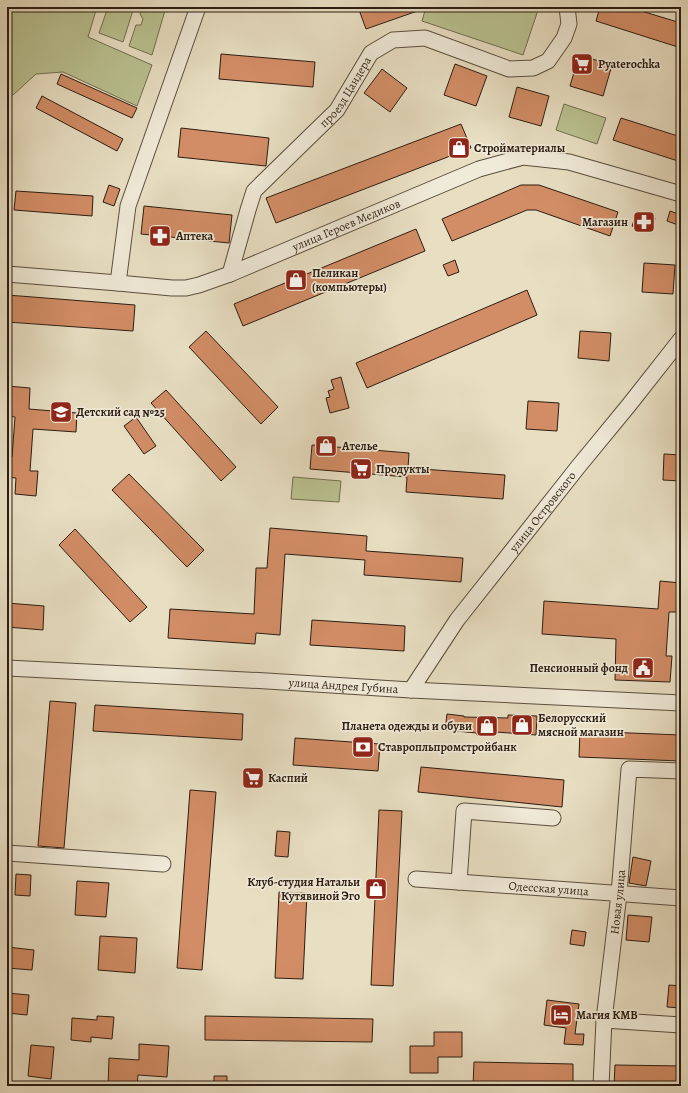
<svg xmlns="http://www.w3.org/2000/svg" width="688" height="1093" font-family="Alegreya,serif">
<style>
.green{fill:#bac191;stroke:#726f52}
.building{fill:#d28d66;stroke:#2b1d12}
.lines{fill:none;stroke-linecap:round;stroke-linejoin:round}
.minor-casing{stroke:#5a4e3e;stroke-width:17}
.minor{stroke:#f0ead8;stroke-width:15}
.labels{text-anchor:middle;stroke-width:3.5;stroke-linejoin:round;paint-order:stroke}
.poi-label{font-size:12px;font-weight:bold;fill:#2b1d12;stroke:#f0ead8;text-anchor:start}
.street-label{font-size:12px;fill:#2b1d12;stroke:#f0ead8}
</style>
<rect width="100%" height="100%" fill="#e8dfc3"/>
<filter id="stains"><feTurbulence type="fractalNoise" baseFrequency=".005" numOctaves="4"/><feColorMatrix values="0 0 0 0 .2 0 0 0 0 .09 0 0 0 0 .02 0 0 0 .5 -.17"/></filter>
<radialGradient id="worn" r=".72"><stop offset=".6" stop-color="#630" stop-opacity="0"/><stop offset="1" stop-color="#630" stop-opacity=".3"/></radialGradient>
<path class="green" d="M 7,7 L 97,7 L 88,37 L 152,65 L 137,106 L 63,72 L 36,74 L 13,95 L 7,95 Z
M 108,7 L 134,7 L 123,42 L 99,33 Z
M 142,7 L 166,7 L 152,55 L 129,46 L 136,25 L 141,25 L 143,19 L 140,14 Z
M 426,7 L 539,7 L 523,55 L 422,21 Z
M 564,104 L 606,118 L 597,144 L 556,130 Z
M 293,477 L 341,481 L 339,502 L 291,499 Z"/>
<path class="building" d="M 358,7 L 426,7 L 426,8 L 366,29 Z
M 600,7 L 628,7 L 681,23 L 681,48 L 596,21 Z
M 221,54 L 315,62 L 313,87 L 219,79 Z
M 579,55 L 612,65 L 603,96 L 570,86 Z
M 455,64 L 487,76 L 476,106 L 444,95 Z
M 382,69 L 407,88 L 390,112 L 364,93 Z
M 61,74 L 137,108 L 132,118 L 57,84 Z
M 517,87 L 549,96 L 541,126 L 509,117 Z
M 42,96 L 123,139 L 117,151 L 36,108 Z
M 621,118 L 681,137 L 681,162 L 613,140 Z
M 461,124 L 471,148 L 276,223 L 266,198 Z
M 181,128 L 269,138 L 266,166 L 178,157 Z
M 109,185 L 120,189 L 114,206 L 103,202 Z
M 521,185 L 539,185 L 618,212 L 610,236 L 536,210 L 527,210 L 452,241 L 442,219 Z
M 16,191 L 93,196 L 92,216 L 14,210 Z
M 144,206 L 232,215 L 229,243 L 141,234 Z
M 670,211 L 681,215 L 681,226 L 667,221 Z
M 637,212 L 655,218 L 651,232 L 632,226 Z
M 416,229 L 425,251 L 243,326 L 234,304 Z
M 455,260 L 459,272 L 448,276 L 443,265 Z
M 644,263 L 675,265 L 673,294 L 642,292 Z
M 527,290 L 537,315 L 367,388 L 356,363 Z
M 7,295 L 135,305 L 133,331 L 7,322 Z
M 206,331 L 278,407 L 261,424 L 189,347 Z
M 580,331 L 611,333 L 609,361 L 578,358 Z
M 341,377 L 349,408 L 330,413 L 326,398 L 330,397 L 328,391 L 334,389 L 331,380 Z
M 7,386 L 30,388 L 29,409 L 77,413 L 76,432 L 33,429 L 30,471 L 38,471 L 36,496 L 15,494 L 16,478 L 7,477 L 7,457 L 12,457 L 15,417 L 7,416 Z
M 166,390 L 236,467 L 221,481 L 151,403 Z
M 528,401 L 559,403 L 557,431 L 526,429 Z
M 136,417 L 156,446 L 144,454 L 124,426 Z
M 312,445 L 409,453 L 408,468 L 505,475 L 503,499 L 406,492 L 407,477 L 310,469 Z
M 664,454 L 681,455 L 681,481 L 663,480 Z
M 129,474 L 204,550 L 187,567 L 112,490 Z
M 270,528 L 367,536 L 366,551 L 463,558 L 461,582 L 364,575 L 365,560 L 285,554 L 280,635 L 256,633 L 255,644 L 168,638 L 170,609 L 254,614 L 256,568 L 267,568 Z
M 75,529 L 147,607 L 130,622 L 59,545 Z
M 660,581 L 681,583 L 681,612 L 669,612 L 666,656 L 672,656 L 670,682 L 615,680 L 616,639 L 542,634 L 544,601 L 658,609 Z
M 7,603 L 44,606 L 43,630 L 7,627 Z
M 312,620 L 405,626 L 404,651 L 310,645 Z
M 50,701 L 76,703 L 64,848 L 38,846 Z
M 95,705 L 243,714 L 242,740 L 93,731 Z
M 447,714 L 464,716 L 464,717 L 508,718 L 508,715 L 537,716 L 536,735 L 496,732 L 496,735 L 477,735 L 477,733 L 445,730 Z
M 580,731 L 681,735 L 681,761 L 579,757 Z
M 295,738 L 380,744 L 378,771 L 293,765 Z
M 421,767 L 564,780 L 562,807 L 418,792 Z
M 190,790 L 216,792 L 202,970 L 177,968 Z
M 379,810 L 402,811 L 393,986 L 371,985 Z
M 277,831 L 290,832 L 288,857 L 275,856 Z
M 633,857 L 651,861 L 646,886 L 629,883 Z
M 16,874 L 31,875 L 30,896 L 15,895 Z
M 77,881 L 109,883 L 106,917 L 75,915 Z
M 279,892 L 307,893 L 303,979 L 275,978 Z
M 628,915 L 652,917 L 649,942 L 626,940 Z
M 572,930 L 586,932 L 584,946 L 570,944 Z
M 100,936 L 137,938 L 135,973 L 98,970 Z
M 7,947 L 34,950 L 32,970 L 7,968 Z
M 669,985 L 681,986 L 681,1008 L 667,1007 Z
M 7,993 L 29,995 L 27,1015 L 7,1013 Z
M 547,1000 L 579,1004 L 575,1034 L 584,1034 L 583,1045 L 564,1044 L 566,1028 L 544,1025 Z
M 97,1016 L 114,1017 L 112,1039 L 91,1037 L 91,1042 L 71,1040 L 72,1018 L 97,1020 Z
M 205,1016 L 373,1019 L 372,1042 L 205,1040 Z
M 434,1032 L 462,1032 L 462,1057 L 438,1057 L 438,1073 L 410,1073 L 410,1046 L 434,1046 Z
M 139,1044 L 169,1046 L 167,1077 L 138,1075 L 137,1086 L 108,1086 L 109,1058 L 139,1060 Z
M 31,1045 L 54,1047 L 51,1079 L 28,1076 Z
M 474,1062 L 573,1064 L 573,1086 L 473,1086 Z
M 615,1065 L 681,1066 L 681,1086 L 614,1086 Z
M 214,1076 L 227,1076 L 227,1086 L 214,1086 Z"/>
<g class="lines">
<g class="minor-casing">
<g id="minor">
<path id="s1" d="M 7,274 L 118,283 L 172,288 L 186,288 L 199,285 L 230,274 L 479,169 L 523,157 L 569,162 L 681,194"/>
<path id="s2" d="M 230,274 L 248,210 L 254,191 L 337,110 L 371,53 L 393,40 L 425,38 L 509,69 L 533,68 L 548,61 L 564,38 L 569,24 L 567,7"/>
<path d="M 118,283 L 128,206 L 198,7"/>
<path id="s3" d="M 7,668 L 267,681 L 411,690 L 681,703"/>
<path id="s4" d="M 411,690 L 457,620 L 578,467 L 629,405 L 681,339"/>
<path d="M 7,853 L 163,864"/>
<path id="s5" d="M 416,879 L 681,898"/>
<path d="M 459,882 L 464,811 L 553,818"/>
<path d="M 604,1020 L 681,1025"/>
<path id="s6" d="M 601,1086 L 604,1020 L 619,894 L 629,769 L 681,771"/>
</g>
</g>
<use href="#minor" class="minor"/>
</g>
<defs>
<g id="supermarket-square" transform="scale(1.15)"><rect x="-9" y="-9" width="18" height="18" rx="4" fill="#8f2418" stroke="#f0ead8"/><path d="M-6-5.5h2.5l.6 2H6L4.5 2H-2.5L-4.4-4H-6ZM-1.5 3.2a1.3 1.3 0 1 0 .1 0ZM3 3.2a1.3 1.3 0 1 0 .1 0Z" fill="#fff"/></g>
<g id="shop-square" transform="scale(1.15)"><rect x="-9" y="-9" width="18" height="18" rx="4" fill="#8f2418" stroke="#f0ead8"/><path d="M-5-2.5h2.3a2.7 3.5 0 0 1 5.4 0H5L5.5 6h-11ZM-1.5-2.5h3a1.5 2.3 0 0 0-3 0Z" fill="#fff"/></g>
<g id="pharmacy-square" transform="scale(1.15)"><rect x="-9" y="-9" width="18" height="18" rx="4" fill="#8f2418" stroke="#f0ead8"/><path d="M-2-6h4v4h4v4h-4v4h-4v-4h-4v-4h4Z" fill="#fff"/></g>
<g id="school-square" transform="scale(1.15)"><rect x="-9" y="-9" width="18" height="18" rx="4" fill="#8f2418" stroke="#f0ead8"/><path d="M0-5L7-2L0 1L-7-2ZM-4 1L0 2.5L4 1V4Q0 6-4 4Z" fill="#fff"/></g>
<g id="civic-square" transform="scale(1.15)"><rect x="-9" y="-9" width="18" height="18" rx="4" fill="#8f2418" stroke="#f0ead8"/><path d="M-.6-6.5H3V-4.5H.6V-3L4-1V1h2V6H-6V1h2V-1L-.6-3ZM-1.2 2.5V6h2.4V2.5Z" fill="#fff"/></g>
<g id="bank-square" transform="scale(1.15)"><rect x="-9" y="-9" width="18" height="18" rx="4" fill="#8f2418" stroke="#f0ead8"/><path d="M-6-4H6V4H-6ZM0-2.3a2.3 2.3 0 1 0 0 4.6a2.3 2.3 0 1 0 0-4.6Z" fill="#fff"/></g>
<g id="hotel-square" transform="scale(1.15)"><rect x="-9" y="-9" width="18" height="18" rx="4" fill="#8f2418" stroke="#f0ead8"/><path d="M-6-4.5h1.5V1H6V5H4.5V3h-9V5H-6ZM-4 0a1.8 1.8 0 1 1 3.6 0ZM.5 0V-2.5h3Q6-2.5 6 0Z" fill="#fff"/></g>
</defs>
<g fill-rule="evenodd">
<use href="#supermarket-square" x="582" y="64"/>
<use href="#shop-square" x="459" y="148"/>
<use href="#pharmacy-square" x="644" y="222"/>
<use href="#pharmacy-square" x="160" y="236"/>
<use href="#shop-square" x="296" y="280"/>
<use href="#school-square" x="61" y="412"/>
<use href="#shop-square" x="326" y="446"/>
<use href="#supermarket-square" x="361" y="469"/>
<use href="#civic-square" x="643" y="668"/>
<use href="#shop-square" x="522" y="725"/>
<use href="#shop-square" x="487" y="726"/>
<use href="#bank-square" x="363" y="747"/>
<use href="#supermarket-square" x="253" y="778"/>
<use href="#shop-square" x="376" y="889"/>
<use href="#hotel-square" x="561" y="1015"/>
</g>
<g class="labels">
<g class="poi-label">
<text x="598" y="68">Pyaterochka</text>
<text x="474" y="152">Стройматериалы</text>
<text x="628" y="226" text-anchor="end">Магазин</text>
<text x="176" y="240">Аптека</text>
<text x="312" y="277">Пеликан<tspan x="312" dy="14">(компьютеры)</tspan></text>
<text x="76" y="416">Детский сад №25</text>
<text x="342" y="450">Ателье</text>
<text x="376" y="473">Продукты</text>
<text x="628" y="672" text-anchor="end">Пенсионный фонд</text>
<text x="538" y="722">Белорусский<tspan x="538" dy="14">мясной магазин</tspan></text>
<text x="472" y="730" text-anchor="end">Планета одежды и обуви</text>
<text x="378" y="751">Ставропльпромстройбанк</text>
<text x="268" y="782">Каспий</text>
<text x="360" y="886" text-anchor="end">Клуб-студия Натальи<tspan x="360" dy="14">Кутявиной Эго</tspan></text>
<text x="576" y="1019">Магия КМВ</text>
</g>
<g class="street-label">
<text dy="4" stroke="none"><textPath href="#s2" startOffset="222">проезд Цандера</textPath></text>
<text dy="4" stroke="none"><textPath href="#s1" startOffset="352">улица Героев Медиков</textPath></text>
<text dy="4" stroke="none"><textPath href="#s4" startOffset="222">улица Островского</textPath></text>
<text dy="4" stroke="none"><textPath href="#s3" startOffset="337">улица Андрея Губина</textPath></text>
<text dy="4" stroke="none"><textPath href="#s5" startOffset="133">Одесская улица</textPath></text>
<text dy="4" stroke="none"><textPath href="#s6" startOffset="185">Новая улица</textPath></text>
</g>
</g>
<rect width="688" height="1093" fill="none" stroke="#e8dfc3" stroke-width="24"/>
<rect x="8" y="8" width="672" height="1077" fill="none" stroke="#2b1d12" stroke-width="2"/>
<rect x="12" y="12" width="664" height="1069" fill="none" stroke="#2b1d12"/>
<rect width="100%" height="100%" filter="url(#stains)"/>
<rect width="100%" height="100%" fill="url(#worn)"/>
</svg>
